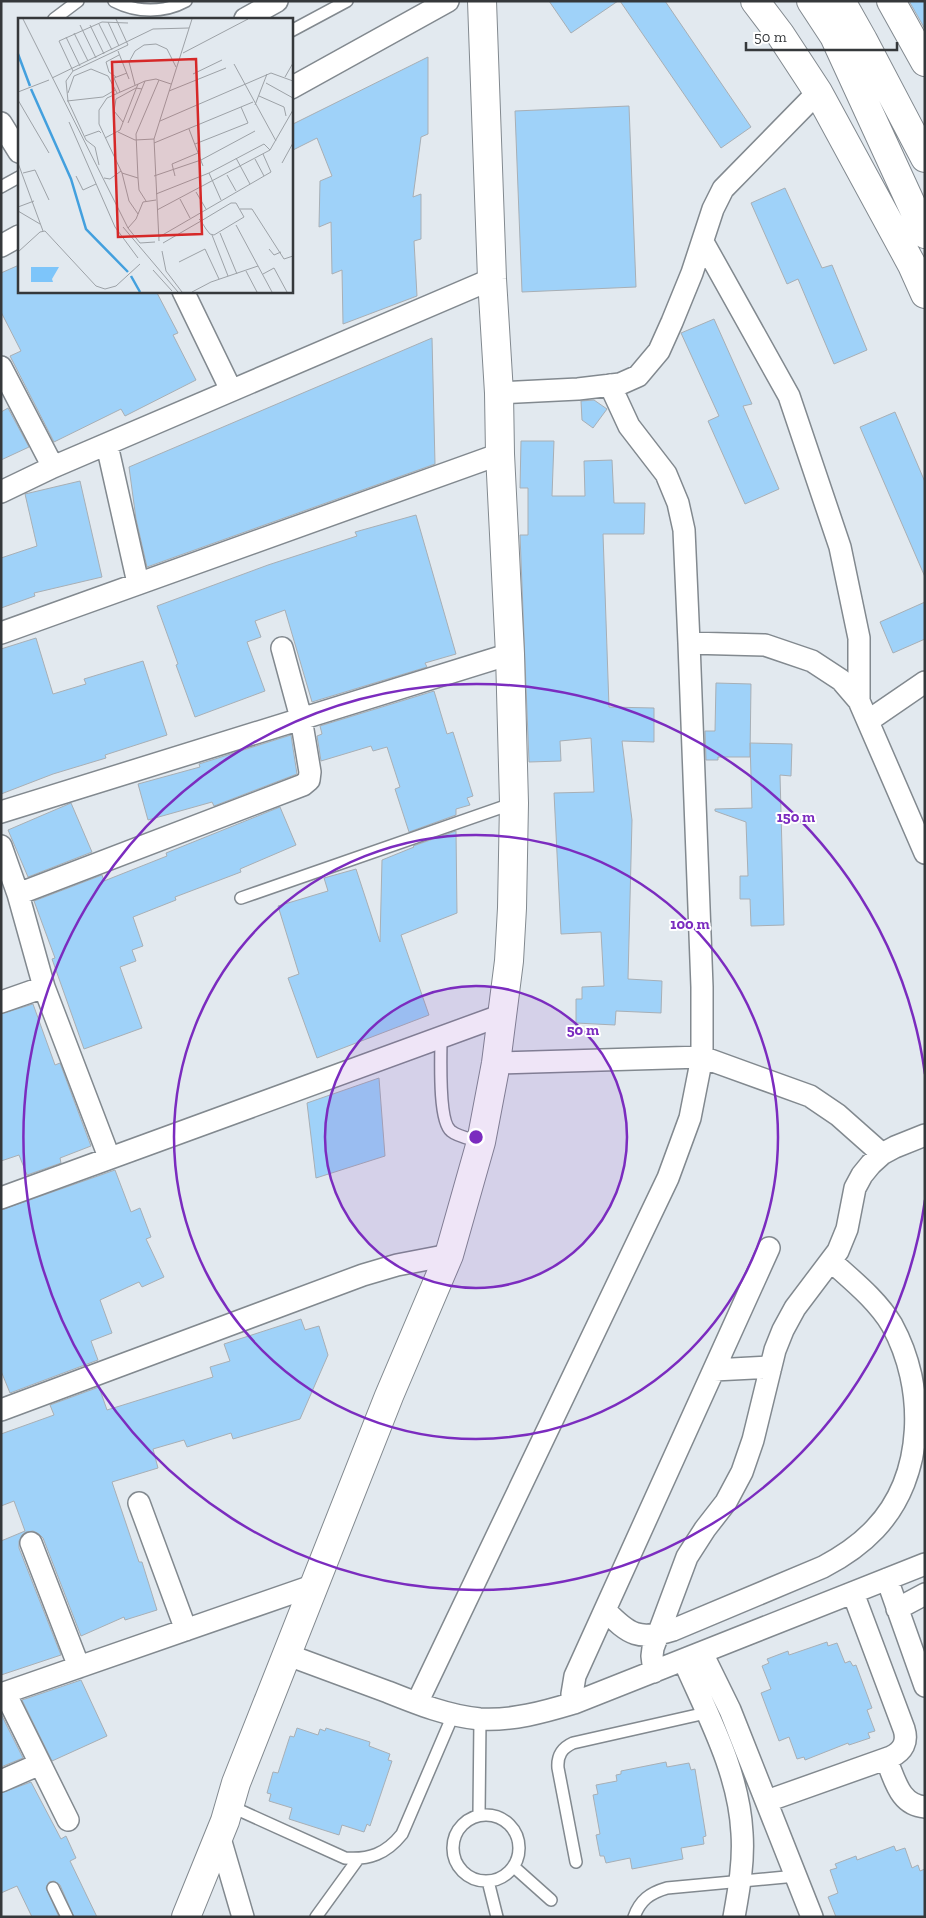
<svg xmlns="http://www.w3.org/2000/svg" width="926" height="1918" font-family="'Zilla Slab',serif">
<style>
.building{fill:#9fd2f9;stroke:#a8afb5}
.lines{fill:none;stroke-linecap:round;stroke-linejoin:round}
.service-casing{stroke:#82898f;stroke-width:14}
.minor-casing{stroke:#82898f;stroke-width:24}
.primary-casing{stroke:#82898f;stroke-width:30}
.trunk-casing{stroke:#82898f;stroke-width:30}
.service{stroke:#fff;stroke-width:11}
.minor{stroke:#fff;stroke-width:21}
.primary{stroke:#fff;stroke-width:28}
.trunk{stroke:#fff;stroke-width:28}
.ring{fill:none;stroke:#7b2cbf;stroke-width:2.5}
.inset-river{fill:none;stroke:#43a0de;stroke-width:2.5}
.inset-road{fill:none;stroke:#9da2a7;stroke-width:1}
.view{fill:#d62828;fill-opacity:0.15;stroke:#d62828;stroke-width:2.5}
.inset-edge{fill:none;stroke:#35383b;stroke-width:2.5}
.centre{fill:#7b2cbf;stroke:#fff;stroke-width:2.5}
.ring-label{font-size:15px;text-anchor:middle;font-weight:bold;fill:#7b2cbf;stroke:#fff;stroke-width:4;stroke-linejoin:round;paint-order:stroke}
</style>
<rect width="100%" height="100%" fill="#e2e9ef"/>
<path class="building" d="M 549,1 L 618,1 L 571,33 Z
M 620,1 L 665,1 L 751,127 L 721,148 Z
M 909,1 L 925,1 L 925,29 Z
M 428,57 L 428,134 L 421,137 L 413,197 L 421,194 L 421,239 L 414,241 L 417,296 L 343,324 L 342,270 L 332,274 L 331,222 L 319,227 L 320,181 L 332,176 L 317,138 L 291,151 L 291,125 Z
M 629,106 L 636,287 L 522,292 L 515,111 Z
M 785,188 L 822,268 L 832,265 L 867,350 L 834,364 L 798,279 L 787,284 L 751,203 Z
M 19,265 L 19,291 L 156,291 L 178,333 L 173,335 L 196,380 L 125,416 L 121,409 L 54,442 L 10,356 L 21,351 L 1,312 L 1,273 Z
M 714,319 L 752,404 L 743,406 L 779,489 L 745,504 L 708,421 L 719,416 L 681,333 Z
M 432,338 L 435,464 L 147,567 L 136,519 L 129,467 Z
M 594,400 L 607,409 L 593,428 L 582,420 L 581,401 Z
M 8,408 L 29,447 L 1,460 L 1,412 Z
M 895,412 L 925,482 L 925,577 L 860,427 Z
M 521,441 L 554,441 L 552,496 L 585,496 L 584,461 L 612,460 L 614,503 L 645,503 L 644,534 L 603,534 L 609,707 L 654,708 L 654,742 L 622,741 L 632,820 L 628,979 L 662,981 L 661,1013 L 616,1011 L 615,1025 L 576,1023 L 576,999 L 582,999 L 582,987 L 604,986 L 601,932 L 561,934 L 554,793 L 594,792 L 591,738 L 560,741 L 561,761 L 529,762 L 520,535 L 528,535 L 528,488 L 520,488 Z
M 80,481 L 102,577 L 34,593 L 35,596 L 1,608 L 1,558 L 37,546 L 25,494 Z
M 416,515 L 456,654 L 425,663 L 427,667 L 312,702 L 285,610 L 255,621 L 261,637 L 247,642 L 265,691 L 195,717 L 176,665 L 178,664 L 157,606 L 268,565 L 357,536 L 355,532 Z
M 925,602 L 925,639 L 893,653 L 880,622 Z
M 36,638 L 53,694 L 86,684 L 84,679 L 143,661 L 167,735 L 105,755 L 106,758 L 53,774 L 1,794 L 1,649 Z
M 716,683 L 751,684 L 750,757 L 718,757 L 718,760 L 706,760 L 705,731 L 715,731 Z
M 434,691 L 447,734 L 453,732 L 473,796 L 467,798 L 470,805 L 456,809 L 456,815 L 409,832 L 395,789 L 400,787 L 387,747 L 373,751 L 371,746 L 321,761 L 317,736 L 322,734 L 320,726 Z
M 291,735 L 297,774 L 214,806 L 212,802 L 148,820 L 138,784 L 200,767 L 199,764 Z
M 750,743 L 792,744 L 791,776 L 780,775 L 784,925 L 751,926 L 750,899 L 740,899 L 740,876 L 748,876 L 746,822 L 715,811 L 715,809 L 752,808 Z
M 71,803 L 92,852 L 28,877 L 8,830 Z
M 280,807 L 296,845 L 240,869 L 241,872 L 175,897 L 176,900 L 133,917 L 143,946 L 132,950 L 136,961 L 120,967 L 142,1028 L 84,1049 L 52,959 L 55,958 L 34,901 L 102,875 L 104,881 L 167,856 L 166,853 Z
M 456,831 L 457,913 L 401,935 L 429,1015 L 317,1058 L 288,978 L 299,974 L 278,906 L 328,891 L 324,878 L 356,869 L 380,942 L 382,860 L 414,847 L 413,846 Z
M 33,1004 L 55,1065 L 60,1063 L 91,1146 L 60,1158 L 61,1163 L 27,1175 L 19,1155 L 1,1161 L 1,1014 Z
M 379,1078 L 385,1156 L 316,1178 L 307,1103 Z
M 115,1170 L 131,1212 L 140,1208 L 151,1237 L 146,1239 L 164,1277 L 142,1287 L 139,1282 L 100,1300 L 112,1333 L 91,1341 L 98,1360 L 10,1393 L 1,1371 L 1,1210 Z
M 301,1319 L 305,1330 L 319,1326 L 328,1355 L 300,1419 L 233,1439 L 231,1433 L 187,1447 L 184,1440 L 153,1449 L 158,1468 L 112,1482 L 139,1562 L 142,1562 L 157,1610 L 125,1620 L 124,1617 L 81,1636 L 43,1538 L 39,1534 L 33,1531 L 26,1532 L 22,1535 L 19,1541 L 19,1548 L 61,1655 L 1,1675 L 1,1541 L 25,1531 L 14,1501 L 1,1506 L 1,1434 L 54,1415 L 50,1405 L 99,1387 L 107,1410 L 213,1377 L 210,1367 L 230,1361 L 224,1344 Z
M 827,1642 L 828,1646 L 837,1643 L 845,1663 L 850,1661 L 853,1666 L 856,1665 L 872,1708 L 867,1710 L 875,1731 L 868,1733 L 870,1738 L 849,1745 L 848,1743 L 805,1760 L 804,1757 L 797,1759 L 789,1737 L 779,1741 L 761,1693 L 771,1689 L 762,1666 L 769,1663 L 767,1659 L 788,1651 L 789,1655 Z
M 81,1680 L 107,1736 L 52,1761 L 22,1700 Z
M 1,1714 L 23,1758 L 1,1767 Z
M 297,1728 L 318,1735 L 320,1729 L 325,1731 L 326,1728 L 370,1742 L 369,1746 L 390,1754 L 388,1760 L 392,1761 L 370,1826 L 367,1824 L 364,1832 L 342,1825 L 339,1835 L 289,1819 L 292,1808 L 269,1801 L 271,1794 L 267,1793 L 273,1772 L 278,1773 L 290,1736 L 294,1737 Z
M 666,1762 L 667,1767 L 689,1763 L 691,1770 L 695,1769 L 706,1836 L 703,1837 L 704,1844 L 681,1848 L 683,1859 L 632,1869 L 630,1858 L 606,1863 L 604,1856 L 600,1856 L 596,1835 L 600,1834 L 593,1795 L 598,1794 L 596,1785 L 617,1781 L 616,1775 L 621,1774 L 621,1771 Z
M 31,1782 L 61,1839 L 66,1836 L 76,1858 L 70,1861 L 97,1917 L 74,1917 L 60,1885 L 54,1881 L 49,1882 L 46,1888 L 59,1917 L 32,1917 L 17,1886 L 1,1893 L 1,1793 Z
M 894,1846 L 896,1851 L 905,1848 L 912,1868 L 918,1865 L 920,1871 L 925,1869 L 925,1917 L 836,1917 L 828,1897 L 838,1893 L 830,1870 L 837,1868 L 835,1864 L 856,1856 L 857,1860 Z"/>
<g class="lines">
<g class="service-casing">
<path id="service" d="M 114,1 C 137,13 164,13 186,1
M 54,19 L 78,1
M 291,31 L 347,1
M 1,187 L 19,177
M 241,898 L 514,803
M 441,1038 C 441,1056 438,1121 451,1131 C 458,1137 472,1139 481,1142
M 230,1806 L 345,1858 C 369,1860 386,1854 402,1834 L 453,1715
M453 1848a33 33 0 1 1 66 0a33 33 0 1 1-66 0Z
M 479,1815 L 480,1719
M 576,1862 L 558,1768 C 557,1755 562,1748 573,1743 L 706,1713
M 514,1867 L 551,1900
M 488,1881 L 497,1917
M 53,1888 L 67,1917
M 316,1917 L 358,1859
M 634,1917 C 640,1900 650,1893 667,1888 L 796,1876"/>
</g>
<g class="minor-casing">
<path id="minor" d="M 245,19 L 277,1
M 291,88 L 448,1
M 1,123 L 19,152
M 703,242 L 789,396 L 840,547 L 859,638 L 859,701
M 1,246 L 19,236
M 183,291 L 231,390
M 1,367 L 53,467
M 610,385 L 629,426 L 666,474 L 678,503 L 684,530 L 689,643 L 765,645 L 812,661 L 841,680 L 859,701 L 925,853
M 499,393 L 578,389 L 620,384 L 638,376 L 659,351 L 672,322 L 692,273 L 713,209 L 723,189 L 818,92
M 107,445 L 138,583
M 1,492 L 53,467 L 492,279
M 1,633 L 500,454
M 868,721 L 925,682
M 1,812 L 510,654
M 1,846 L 18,894 L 44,987 L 109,1157
M 18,894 L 303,785 L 309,780 L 310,772 L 301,718 L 282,648
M 1,1002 L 44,987
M 496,1063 L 702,1057 L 810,1096 L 838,1115 L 882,1154
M 1,1198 L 502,1015
M 714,1370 L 771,1367
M 1,1410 L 363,1275 L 397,1265 L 449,1255
M 139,1503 L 186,1630
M 31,1543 L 79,1667
M 887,1579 L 925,1686
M 897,1609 L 925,1594
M 605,1610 C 629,1635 639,1641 673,1630 L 823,1567 C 842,1557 860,1545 875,1529 C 926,1475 926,1387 892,1325 C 877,1300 853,1281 832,1262
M 702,1653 L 730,1710 L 812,1917
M 288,1655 C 321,1667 355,1680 388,1692 C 418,1704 448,1716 480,1719 C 512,1721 544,1712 574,1703 L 925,1564
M 684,1661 C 708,1716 739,1772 742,1833 C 744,1862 739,1889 734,1917
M 654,1672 L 652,1656 L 653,1648 L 687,1557 L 705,1529 L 726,1502 L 742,1472 L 753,1440 L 775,1350 L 783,1330 L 795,1308 L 838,1251 L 847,1229 L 855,1188 L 862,1175 L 871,1164 L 882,1154 L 895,1147 L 925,1135
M 5,1693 L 68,1820
M 1,1694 L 315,1585
M 417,1703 L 668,1178 L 690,1118 L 702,1057 L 702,987 L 689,643
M 574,1703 L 572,1694 L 575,1676 L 769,1248
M 886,1759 C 895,1779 899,1805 925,1807
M 1,1781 L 40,1764
M 767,1801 L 891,1757 C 903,1751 908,1742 904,1729 L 853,1593
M 219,1835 L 243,1917"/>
</g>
<g class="primary-casing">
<path id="primary" d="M 186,1917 L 225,1821 L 236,1783 L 389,1396 L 449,1255 L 481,1142 L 496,1063 L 509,961 L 512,908 L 514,803 L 510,654 L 500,454 L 499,393 L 492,279 L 482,1"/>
</g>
<g class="trunk-casing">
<path id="trunk" d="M 755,1 L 780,34 L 818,92 L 912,265 L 925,294
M 811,1 L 834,36 L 925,234
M 841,1 L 863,40 L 925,158
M 891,1 L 925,62"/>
</g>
<use href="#service" class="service"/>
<use href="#minor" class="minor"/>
<use href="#primary" class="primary"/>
<use href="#trunk" class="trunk"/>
</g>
<circle cx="476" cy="1137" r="151" fill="#7b2cbf" fill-opacity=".12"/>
<g class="ring">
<circle cx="476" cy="1137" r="151"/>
<circle cx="476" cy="1137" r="302"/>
<path d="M925 1200A453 453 0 1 1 925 1074"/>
</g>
<g transform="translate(18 18)">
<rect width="275" height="275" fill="#e2e9ef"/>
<path d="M 13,249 L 41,249 L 34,261 L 35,264 L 13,264 Z" fill="#7dc5fa"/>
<path class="inset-river" d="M 0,36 L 12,68M 13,71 L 53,161 L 68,211 L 110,254M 113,258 L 122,274"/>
<path class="inset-road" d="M 5,1 L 110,210 L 122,225 L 137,224M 90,4 L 101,28M 81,6 L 94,32M 62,7 L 78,40M 72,7 L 86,36M 56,15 L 70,43M 48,19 L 62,48M 100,33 L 111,61M 165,35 L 230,1M 216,46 L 258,123M 55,53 L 41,23 L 84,4 L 110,5M 175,56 L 204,42M 98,59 L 91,54 L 88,44 L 101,37M 267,59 L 275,45M 34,60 L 135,11 L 171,10M 248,65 L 275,80M 117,67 L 111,44 L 117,33 L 126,27 L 138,26 L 149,31 L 158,49M 151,73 L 208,50M 0,74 L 31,62M 102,74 L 96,60 L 109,55M 50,75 L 56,58 L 73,51 L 90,58 L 99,75M 241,78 L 266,89 L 268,98M 0,82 L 31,135M 49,83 L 85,79 L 97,72M 237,87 L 249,56M 142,103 L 253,55 L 275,63M 51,104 L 97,209 L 120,240M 105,104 L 96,93 L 98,81 L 118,70 L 124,71M 110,105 L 127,63M 171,111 L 185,148M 100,114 L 117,122 L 136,121M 67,118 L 81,113 L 83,115M 87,120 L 102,112 L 120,66M 136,125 L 235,84M 177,126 L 230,105 L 223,89M 218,140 L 232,166M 237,141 L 246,158M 0,145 L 25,213M 264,145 L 275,125M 81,147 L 77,129 L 68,122 L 50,83 L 48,63 L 55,53 L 110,27 L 98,1M 5,155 L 17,152 L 31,182M 104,155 L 111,183 L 120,196M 191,155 L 203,182M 209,157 L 218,173M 58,158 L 65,172 L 78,166M 136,158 L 183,142 L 237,113M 157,158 L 154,146 L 180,135M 86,160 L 92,161 L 103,153M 120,160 L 118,116 L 141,62M 178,174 L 188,191M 138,176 L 191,155 L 246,126 L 252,132M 162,181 L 172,200M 128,183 L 121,172 L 120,160 L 104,155 L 81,106 L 81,92 L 89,80 L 127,63 L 138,61 L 153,66M 0,189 L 16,183M 222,191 L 234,191 L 266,241 L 275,238M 139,192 L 252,132 L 275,92M 0,193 L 22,206M 218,207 L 254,274M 105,209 L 160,274M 110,210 L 118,201 L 125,184 L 138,182M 202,215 L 219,256M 194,217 L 210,258M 141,219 L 253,154 L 245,136M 141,223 L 136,121 L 174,1M 145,225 L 183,203 L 213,185 L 218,185 L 226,199 L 196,217 L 192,216 L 188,211 L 183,203 L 181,201M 251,231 L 256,237 L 263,234M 144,233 L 148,253 L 164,274M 0,234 L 22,214 L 27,213 L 78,268 L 87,271 L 98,268 L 122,246M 161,244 L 187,231 L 201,261M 135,252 L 154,273M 228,253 L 239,274M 245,256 L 256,250 L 269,274M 174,274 L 193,264 L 240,248"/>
<path class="view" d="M 178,41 L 184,216 L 100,219 L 94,44 Z"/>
<rect width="275" height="275" class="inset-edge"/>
</g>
<circle cx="476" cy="1137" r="8" class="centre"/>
<g class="ring-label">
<text x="796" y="822">150 m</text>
<text x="690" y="929">100 m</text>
<text x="583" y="1035">50 m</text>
</g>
<rect width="926" height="1918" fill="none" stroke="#35383b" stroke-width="5"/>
<path d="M746 42v8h151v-8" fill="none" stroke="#35383b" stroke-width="2.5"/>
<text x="754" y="42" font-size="15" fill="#35383b" stroke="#ffffff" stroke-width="4" paint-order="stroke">50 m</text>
</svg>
